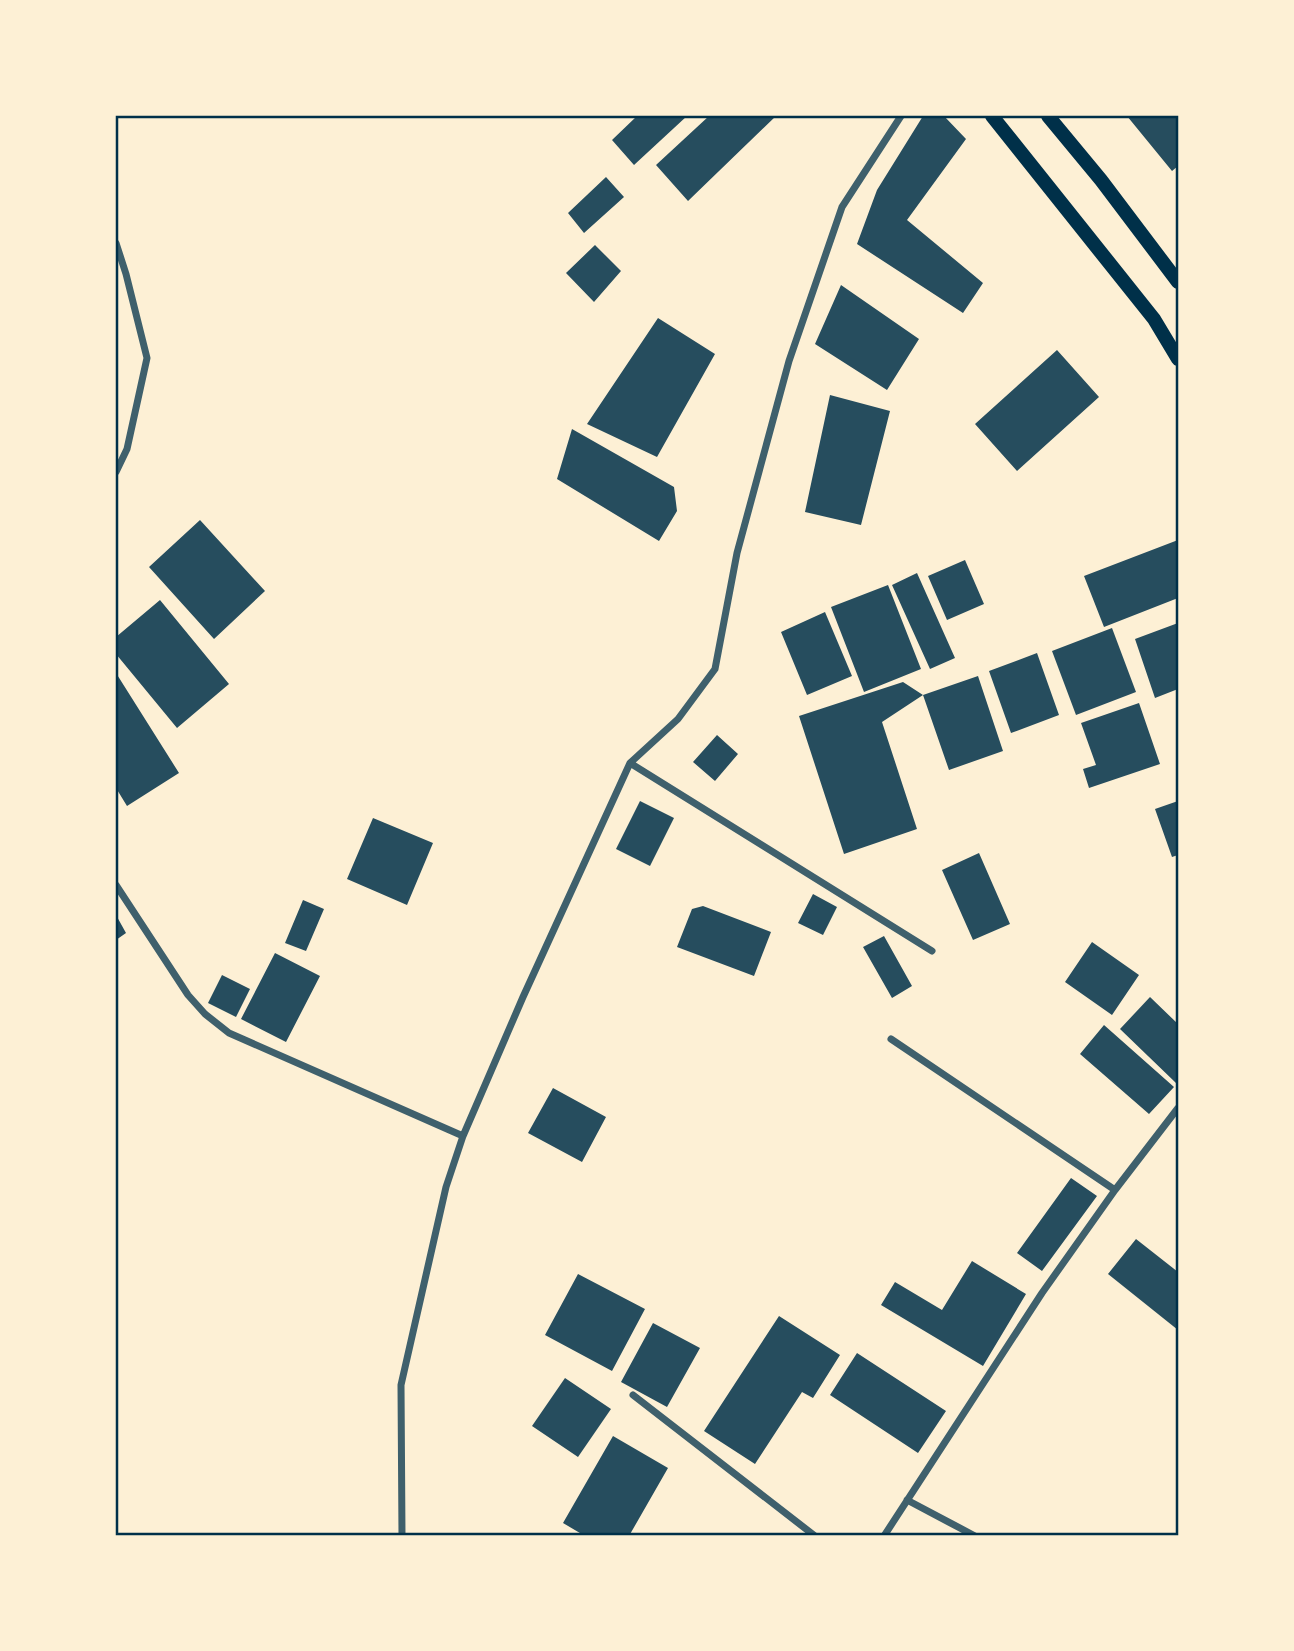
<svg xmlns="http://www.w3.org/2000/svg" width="1294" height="1651" font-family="'Nunito Sans',sans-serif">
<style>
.building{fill:#264d5e}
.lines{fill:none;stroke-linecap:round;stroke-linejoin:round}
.minor{stroke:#3f606c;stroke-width:7}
.secondary{stroke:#003049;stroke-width:14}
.neatline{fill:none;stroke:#003049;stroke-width:2.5}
</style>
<rect width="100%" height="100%" fill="#fdf0d5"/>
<path class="building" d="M 637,116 L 687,116 L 634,165 L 612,140 Z
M 709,116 L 776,116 L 688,201 L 656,165 Z
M 923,116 L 944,116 L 966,139 L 907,220 L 983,283 L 963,313 L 857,244 L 877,190 Z
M 1127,116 L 1178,116 L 1178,166 L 1172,171 Z
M 606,177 L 624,197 L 584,233 L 568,213 Z
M 595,245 L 621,271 L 594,302 L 566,273 Z
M 841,285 L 919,339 L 887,390 L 815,344 Z
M 658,318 L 715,354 L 657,457 L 587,424 Z
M 1057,350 L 1099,397 L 1017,471 L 975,424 Z
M 830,395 L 890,411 L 861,525 L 805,512 Z
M 572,429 L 674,487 L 677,511 L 659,541 L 557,479 Z
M 200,520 L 265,591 L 214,639 L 149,567 Z
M 1178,540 L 1178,598 L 1104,627 L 1084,576 Z
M 965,560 L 984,604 L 947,620 L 928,576 Z
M 917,573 L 955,658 L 930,669 L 892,585 Z
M 888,585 L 921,669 L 864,692 L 831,607 Z
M 160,600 L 229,684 L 177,728 L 116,654 L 116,637 Z
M 825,612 L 852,676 L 807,695 L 781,632 Z
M 1178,623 L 1178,689 L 1155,698 L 1135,639 Z
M 1112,628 L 1136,692 L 1076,715 L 1052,651 Z
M 1037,653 L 1059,715 L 1011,733 L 989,671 Z
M 116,673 L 179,773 L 127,806 L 116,788 Z
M 978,676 L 1003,751 L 949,770 L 923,695 L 882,722 L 917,829 L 844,854 L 799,716 L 903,682 L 923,695 Z
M 1139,703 L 1160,764 L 1089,788 L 1083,769 L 1096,765 L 1081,723 Z
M 717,735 L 738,754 L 715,781 L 693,762 Z
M 640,801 L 674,818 L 650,866 L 616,849 Z
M 1178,801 L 1178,855 L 1172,857 L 1155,809 Z
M 373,818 L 433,843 L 407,905 L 347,879 Z
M 979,853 L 1010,924 L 973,940 L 942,870 Z
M 813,894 L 837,907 L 823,935 L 798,923 Z
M 303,900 L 324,909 L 306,951 L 285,943 Z
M 703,906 L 771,932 L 754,976 L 677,947 L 692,909 Z
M 116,915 L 126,933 L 116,940 Z
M 884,936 L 912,986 L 892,998 L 863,947 Z
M 1092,942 L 1139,975 L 1112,1015 L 1065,982 Z
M 275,953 L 320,976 L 286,1042 L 241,1019 Z
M 222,975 L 250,989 L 236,1017 L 208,1003 Z
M 1150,997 L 1178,1024 L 1178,1080 L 1176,1083 L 1120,1029 Z
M 1104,1025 L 1174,1087 L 1149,1114 L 1080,1054 Z
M 553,1088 L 606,1117 L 582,1162 L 528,1133 Z
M 1071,1178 L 1097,1196 L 1042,1271 L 1017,1253 Z
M 1136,1239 L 1178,1272 L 1178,1330 L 1108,1274 Z
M 972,1261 L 1026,1294 L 983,1366 L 881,1305 L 895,1282 L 942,1310 Z
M 578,1274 L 645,1309 L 612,1371 L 545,1335 Z
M 779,1316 L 840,1355 L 813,1398 L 802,1392 L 755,1464 L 704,1431 Z
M 653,1323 L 700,1348 L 667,1407 L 621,1382 Z
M 857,1353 L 946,1411 L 918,1453 L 830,1395 Z
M 565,1378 L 611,1409 L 578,1457 L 532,1426 Z
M 613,1436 L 668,1468 L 629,1536 L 585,1536 L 563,1523 Z"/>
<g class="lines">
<path class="minor" d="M 116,243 L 126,274 L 147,358 L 127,449 L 116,472
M 630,763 L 932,951
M 116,885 L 188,995 L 205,1014 L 229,1033 L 463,1136
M 891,1039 L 1115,1190
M 633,1395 L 815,1536
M 907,1500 L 975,1536
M 402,1536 L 401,1385 L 446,1187 L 463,1136 L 523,997 L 630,763 L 678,719 L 715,669 L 737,553 L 789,361 L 842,207 L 901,116
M 884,1536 L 1042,1293 L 1115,1190 L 1178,1108"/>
<path class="secondary" d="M 992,116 L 1154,319 L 1178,359
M 1048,116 L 1101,180 L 1178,282"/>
</g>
<rect width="1294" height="1651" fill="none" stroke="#fdf0d5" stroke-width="234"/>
<rect x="117" y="117" width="1060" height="1417" class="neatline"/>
</svg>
